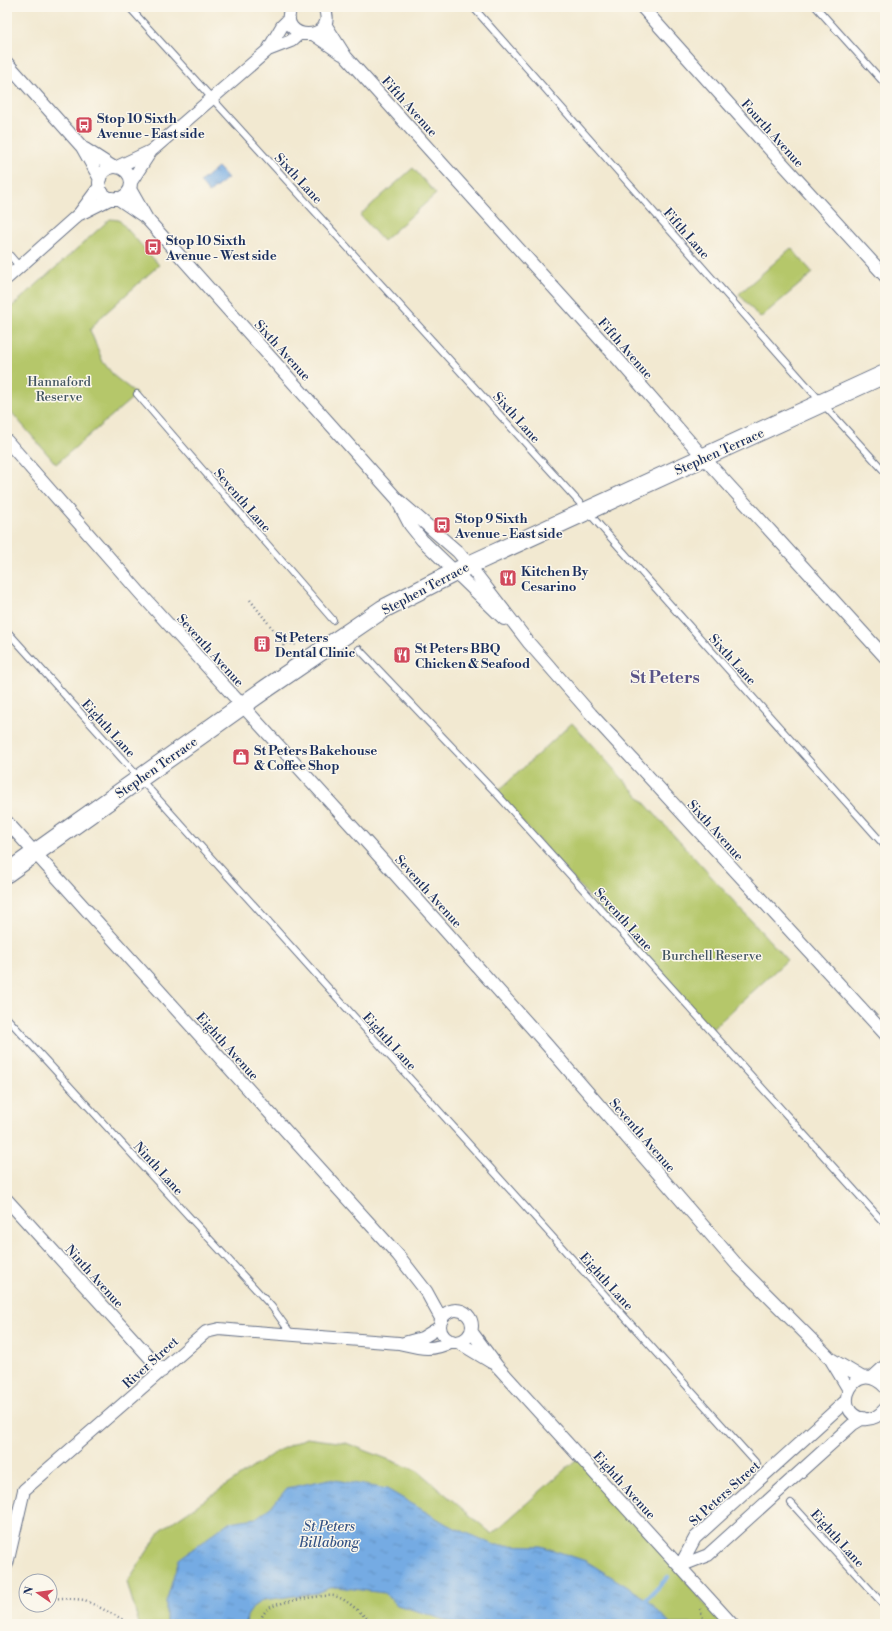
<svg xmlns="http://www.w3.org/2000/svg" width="892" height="1631" font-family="'Libre Bodoni',serif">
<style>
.park{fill:#b5c76a;stroke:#687b64}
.water{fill:url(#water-ripples);stroke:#486da0}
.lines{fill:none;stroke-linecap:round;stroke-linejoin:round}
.stream{stroke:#75abe3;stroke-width:4.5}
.lane-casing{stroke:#667086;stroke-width:8}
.street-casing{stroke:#667086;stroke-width:14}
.secondary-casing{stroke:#667086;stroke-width:20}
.path{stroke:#667086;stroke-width:2.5;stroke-dasharray:1 3;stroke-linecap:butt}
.lane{stroke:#fff;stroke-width:6}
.street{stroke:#fff;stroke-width:12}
.secondary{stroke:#fff;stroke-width:18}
.labels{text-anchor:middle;stroke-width:3;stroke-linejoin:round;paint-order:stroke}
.street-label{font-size:13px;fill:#1b2f5e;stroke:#fbf7ec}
.poi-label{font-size:13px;font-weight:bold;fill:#1b2f5e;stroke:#fbf7ec;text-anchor:start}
.park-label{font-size:13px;fill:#425561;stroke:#fbf7ec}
.water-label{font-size:14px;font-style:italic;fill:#365486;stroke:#fbf7ec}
.district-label{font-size:17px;font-weight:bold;fill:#585388;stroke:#fbf7ec}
</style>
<defs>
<pattern id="water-ripples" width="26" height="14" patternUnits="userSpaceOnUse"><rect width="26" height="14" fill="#75abe3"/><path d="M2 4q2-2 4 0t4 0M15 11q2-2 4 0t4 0" fill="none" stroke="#5f8cbb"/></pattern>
</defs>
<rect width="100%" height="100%" fill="#fbf7ec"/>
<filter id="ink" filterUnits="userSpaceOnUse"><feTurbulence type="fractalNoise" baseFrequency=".025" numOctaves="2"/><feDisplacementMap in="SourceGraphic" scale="8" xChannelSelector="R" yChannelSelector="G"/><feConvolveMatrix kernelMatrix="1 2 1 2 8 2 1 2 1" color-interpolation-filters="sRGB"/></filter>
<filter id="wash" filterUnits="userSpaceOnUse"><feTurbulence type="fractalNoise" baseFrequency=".012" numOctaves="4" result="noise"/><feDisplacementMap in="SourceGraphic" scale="16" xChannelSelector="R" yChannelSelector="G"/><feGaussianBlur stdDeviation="0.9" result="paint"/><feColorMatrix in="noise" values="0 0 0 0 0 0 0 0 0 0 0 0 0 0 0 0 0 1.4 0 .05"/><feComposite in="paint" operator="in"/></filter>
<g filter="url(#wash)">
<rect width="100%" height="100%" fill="#f2e9d1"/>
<path class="park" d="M 413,168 L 436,194 L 383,241 L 360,215 Z
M 110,219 L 119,220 L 159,265 L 99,319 L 90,330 L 103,362 L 115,377 L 137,394 L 56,464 L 7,407 L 7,311 Z
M 791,248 L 813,273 L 760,318 L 739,294 Z
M 572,723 L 787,960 L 710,1031 L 496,793 Z
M 306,1438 L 346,1443 L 418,1471 L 492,1534 L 580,1456 L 722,1624 L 139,1624 L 127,1582 L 162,1529 L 277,1451 Z"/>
<path class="water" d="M 218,167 L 228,178 L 209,193 L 200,182 Z
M 329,1479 L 387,1489 L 448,1525 L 495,1545 L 541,1546 L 586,1561 L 647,1599 L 670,1624 L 455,1624 L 430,1615 L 397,1605 L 384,1593 L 338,1587 L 330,1588 L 317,1593 L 263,1600 L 254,1606 L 247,1616 L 246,1624 L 166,1624 L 166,1602 L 179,1559 L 229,1522 L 256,1518 L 273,1505 L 287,1488 Z"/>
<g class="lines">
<path class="stream" d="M 647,1599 L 668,1577"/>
</g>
</g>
<g filter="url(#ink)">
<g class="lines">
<g class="lane-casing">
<path id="lane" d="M 129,7 L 587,511 L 885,846
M 473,7 L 823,404 L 885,472
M 816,7 L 885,84
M 7,252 L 19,266
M 137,394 L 333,620
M 7,631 L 757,1464
M 359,649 L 496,793 L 885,1224
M 7,1018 L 272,1307 L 292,1335
M 791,1503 L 885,1606"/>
</g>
<g class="street-casing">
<path id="street" d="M 291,7 C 276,43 340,43 324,7
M 642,7 L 753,131 L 885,276
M 325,24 L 346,57 L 617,358 L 704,458 L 885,657
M 313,34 L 342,54
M 268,50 L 291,41 L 300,33
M 7,63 L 82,147 L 100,179
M 85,149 L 113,167
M 117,167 L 151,151 L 268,50 L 282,26 L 289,19
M99 183a16 16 0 1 1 32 0a16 16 0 1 1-32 0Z
M 131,182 L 151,151
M 130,189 L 147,219 L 397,499 L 458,552 L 469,565 L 529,643 L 591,714 L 885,1034
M 117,198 L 145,217
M 80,214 L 112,198
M 7,278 L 79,214 L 100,186
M 7,441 L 140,593 L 369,845 L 547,1045 L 738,1266 L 831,1359 L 863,1378
M 399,504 L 410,525 L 422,540 L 504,619
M 7,822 L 398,1255 L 426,1291 L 442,1320
M 7,1200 L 162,1371
M440 1326a16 16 0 1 1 32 0a16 16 0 1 1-32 0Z
M 471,1331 L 497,1366 L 732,1624
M 458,1342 L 491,1362
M 404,1343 L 422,1338 L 440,1327
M 831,1360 L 849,1390
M 872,1378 L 885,1366
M 885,1387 C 855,1356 829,1411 863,1419 C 873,1420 879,1416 885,1409
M 7,1564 L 24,1490 L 206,1332 L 219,1329 L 242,1331 L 399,1343 C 420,1348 432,1352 452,1341
M 680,1566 L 708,1555 L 853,1424 L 863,1418
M 680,1566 L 695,1538 L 847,1400"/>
</g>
<g class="secondary-casing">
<path id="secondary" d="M 7,873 L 267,688 L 383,609 L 469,565 L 885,374"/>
</g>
<path class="path" d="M 250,600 L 283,642
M 284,654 L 283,642 L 298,645
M 50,1599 L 63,1598 L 85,1600 L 132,1624
M 19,1602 L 26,1602
M 700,1609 L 705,1624
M 260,1624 C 260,1618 265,1610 271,1607 C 279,1602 325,1594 334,1596 C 349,1599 362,1616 374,1624"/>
<use href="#lane" class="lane"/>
<use href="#street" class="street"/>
<use href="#secondary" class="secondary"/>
</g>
</g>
<defs>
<g id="bus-square" transform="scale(0.9)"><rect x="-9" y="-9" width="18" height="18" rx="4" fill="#d1495b" stroke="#fbf7ec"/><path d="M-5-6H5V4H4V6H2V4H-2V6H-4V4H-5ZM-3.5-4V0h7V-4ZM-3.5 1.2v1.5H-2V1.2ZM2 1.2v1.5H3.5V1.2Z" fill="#fff"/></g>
<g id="restaurant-square" transform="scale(0.9)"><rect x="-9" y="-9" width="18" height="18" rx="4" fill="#d1495b" stroke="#fbf7ec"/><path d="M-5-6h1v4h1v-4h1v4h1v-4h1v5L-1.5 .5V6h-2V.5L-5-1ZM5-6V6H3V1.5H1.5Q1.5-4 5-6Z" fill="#fff"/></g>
<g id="building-square" transform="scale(0.9)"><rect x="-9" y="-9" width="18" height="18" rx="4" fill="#d1495b" stroke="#fbf7ec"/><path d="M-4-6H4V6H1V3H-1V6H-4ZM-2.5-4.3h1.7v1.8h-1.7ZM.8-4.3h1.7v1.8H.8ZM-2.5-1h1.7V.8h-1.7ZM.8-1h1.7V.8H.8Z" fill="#fff"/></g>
<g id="shop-square" transform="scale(0.9)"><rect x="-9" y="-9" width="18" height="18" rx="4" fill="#d1495b" stroke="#fbf7ec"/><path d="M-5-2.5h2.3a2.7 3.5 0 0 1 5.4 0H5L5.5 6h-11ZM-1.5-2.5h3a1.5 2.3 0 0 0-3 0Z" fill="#fff"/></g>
</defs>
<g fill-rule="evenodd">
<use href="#bus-square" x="84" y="125"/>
<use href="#bus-square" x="153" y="247"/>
<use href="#bus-square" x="442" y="525"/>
<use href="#restaurant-square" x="508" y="578"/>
<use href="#building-square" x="262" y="644"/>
<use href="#restaurant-square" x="402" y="655"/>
<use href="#shop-square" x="241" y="757"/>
</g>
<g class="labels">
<g class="street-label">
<text transform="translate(410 106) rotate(48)" y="5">Fifth Avenue</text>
<text transform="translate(773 133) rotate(48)" y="5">Fourth Avenue</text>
<text transform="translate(299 178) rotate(47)" y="5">Sixth Lane</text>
<text transform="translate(687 233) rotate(49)" y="5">Fifth Lane</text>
<text transform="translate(626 348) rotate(49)" y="5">Fifth Avenue</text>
<text transform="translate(283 350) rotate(48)" y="5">Sixth Avenue</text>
<text transform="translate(517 417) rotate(48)" y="5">Sixth Lane</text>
<text transform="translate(719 451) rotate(-24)" y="5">Stephen Terrace</text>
<text transform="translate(243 500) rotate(49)" y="5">Seventh Lane</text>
<text transform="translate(425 588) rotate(-28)" y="5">Stephen Terrace</text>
<text transform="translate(211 650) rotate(48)" y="5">Seventh Avenue</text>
<text transform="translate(733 659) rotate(48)" y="5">Sixth Lane</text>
<text transform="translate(109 728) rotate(48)" y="5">Eighth Lane</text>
<text transform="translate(156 767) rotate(-35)" y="5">Stephen Terrace</text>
<text transform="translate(716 830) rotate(48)" y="5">Sixth Avenue</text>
<text transform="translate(429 891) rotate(48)" y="5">Seventh Avenue</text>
<text transform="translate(624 919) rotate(48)" y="5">Seventh Lane</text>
<text transform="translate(390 1041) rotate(48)" y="5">Eighth Lane</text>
<text transform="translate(228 1046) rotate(48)" y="5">Eighth Avenue</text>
<text transform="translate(643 1135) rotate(49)" y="5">Seventh Avenue</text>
<text transform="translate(159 1168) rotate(48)" y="5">Ninth Lane</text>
<text transform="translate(95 1276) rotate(48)" y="5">Ninth Avenue</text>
<text transform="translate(607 1281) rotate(48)" y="5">Eighth Lane</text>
<text transform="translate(150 1362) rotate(-42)" y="5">River Street</text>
<text transform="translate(625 1485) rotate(48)" y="5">Eighth Avenue</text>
<text transform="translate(724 1493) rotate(-42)" y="5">St Peters Street</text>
<text transform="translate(838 1538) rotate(48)" y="5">Eighth Lane</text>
</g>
<g class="poi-label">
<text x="97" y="123">Stop 10 Sixth<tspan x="97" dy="15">Avenue - East side</tspan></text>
<text x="166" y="245">Stop 10 Sixth<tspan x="166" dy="15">Avenue - West side</tspan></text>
<text x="455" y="523">Stop 9 Sixth<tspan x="455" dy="15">Avenue - East side</tspan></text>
<text x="521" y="576">Kitchen By<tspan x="521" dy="15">Cesarino</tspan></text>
<text x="275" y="642">St Peters<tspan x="275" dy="15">Dental Clinic</tspan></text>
<text x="415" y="653">St Peters BBQ<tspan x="415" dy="15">Chicken &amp; Seafood</tspan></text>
<text x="254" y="755">St Peters Bakehouse<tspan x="254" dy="15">&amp; Coffee Shop</tspan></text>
</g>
<g class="park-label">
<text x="59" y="386">Hannaford<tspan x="59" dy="15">Reserve</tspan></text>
<text x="712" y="960">Burchell Reserve</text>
</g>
<g class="water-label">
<text x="329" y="1531">St Peters<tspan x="329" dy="16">Billabong</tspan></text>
</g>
<g class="district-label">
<text x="665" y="683">St Peters</text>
</g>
</g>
<rect width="892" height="1631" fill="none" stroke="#fbf7ec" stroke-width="24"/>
<g transform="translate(38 1593) rotate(283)"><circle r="19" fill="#fbf7ec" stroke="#a1a7b3"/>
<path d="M0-3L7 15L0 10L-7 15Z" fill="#d1495b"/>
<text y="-6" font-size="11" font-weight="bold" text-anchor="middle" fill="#1b2f5e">N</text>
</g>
</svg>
